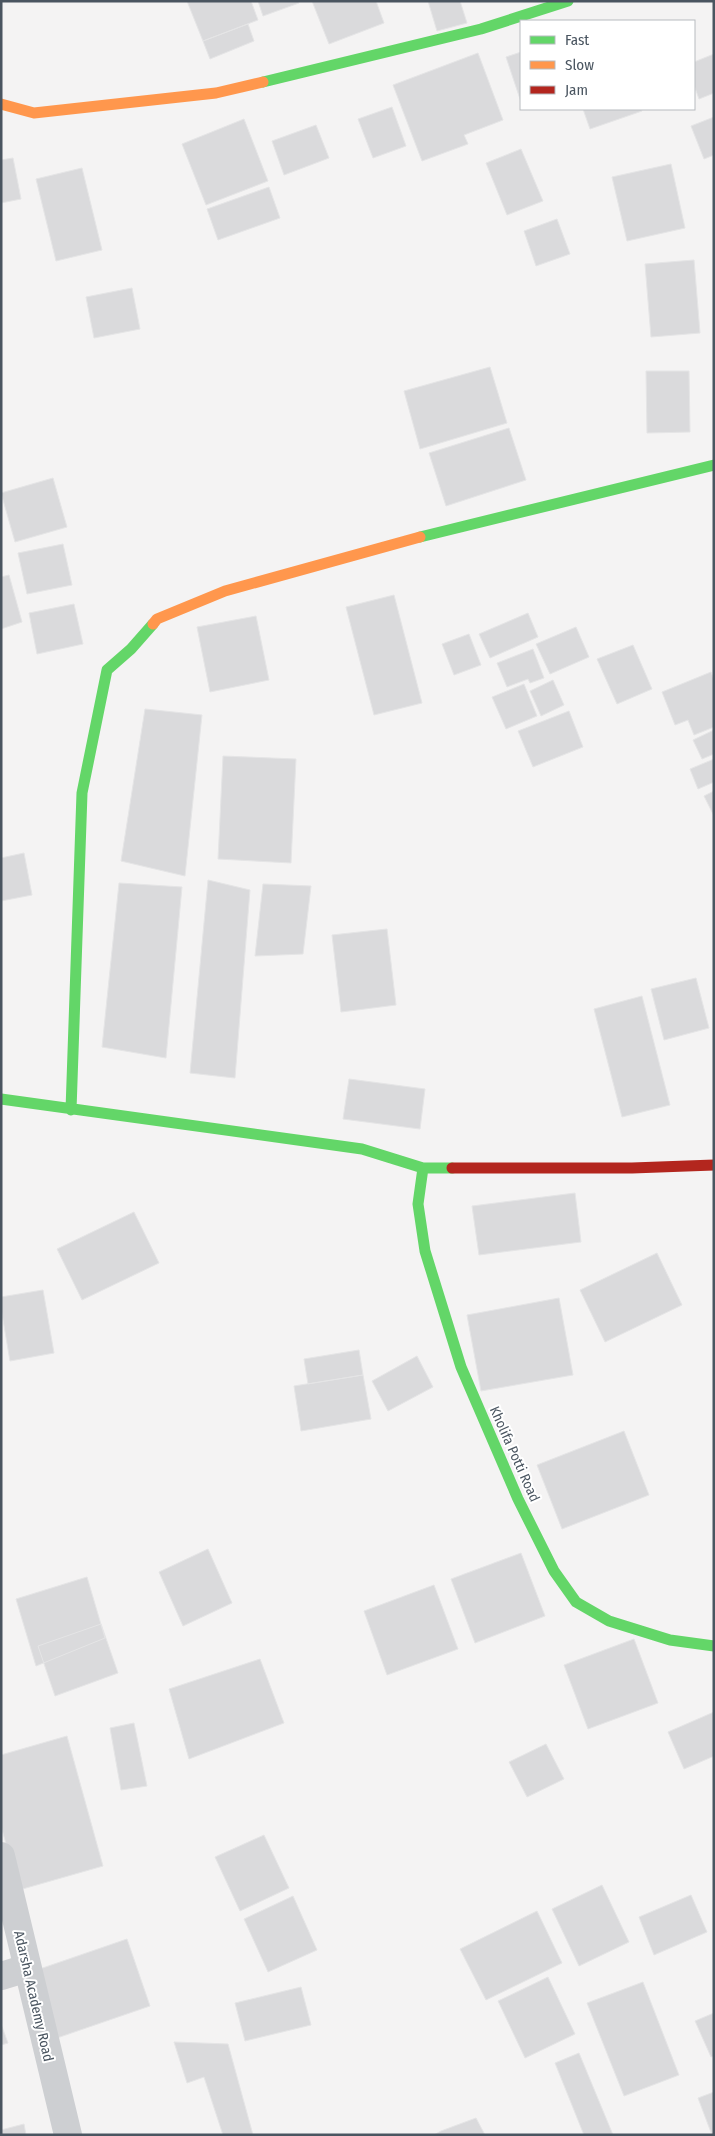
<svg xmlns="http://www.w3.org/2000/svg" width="715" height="2136" font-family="'Fira Sans Condensed',sans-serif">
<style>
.building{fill:#dadadc;stroke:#e5e5e6}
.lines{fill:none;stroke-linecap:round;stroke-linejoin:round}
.street{stroke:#cdcfd2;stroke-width:28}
.fast{stroke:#63d668;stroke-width:11}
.slow{stroke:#ff974d;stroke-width:11}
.jam{stroke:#b3261e;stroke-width:11}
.labels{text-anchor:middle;stroke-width:4;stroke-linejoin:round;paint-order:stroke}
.street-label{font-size:14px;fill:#4a5560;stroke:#fff}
</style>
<rect width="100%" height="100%" fill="#f4f3f3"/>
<path class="building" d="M 187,1 L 251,1 L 258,20 L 203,41 Z
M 258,1 L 298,1 L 299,3 L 263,16 Z
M 312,1 L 376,1 L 384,23 L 329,44 Z
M 428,1 L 460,1 L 467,23 L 437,31 Z
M 248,24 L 254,41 L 210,59 L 203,41 Z
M 521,52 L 521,102 L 506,57 Z
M 478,53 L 503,120 L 464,135 L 468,144 L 422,161 L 393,85 Z
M 714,54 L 714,93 L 699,99 L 694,85 L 694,62 Z
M 392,107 L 406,146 L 373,158 L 358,119 Z
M 583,109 L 641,109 L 642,111 L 590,129 Z
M 714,117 L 714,155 L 704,159 L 691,126 Z
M 244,119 L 268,181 L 206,205 L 182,144 Z
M 316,125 L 329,158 L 284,175 L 272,141 Z
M 521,149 L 543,201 L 507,215 L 486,163 Z
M 13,158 L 21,199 L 1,203 L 1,160 Z
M 671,164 L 685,228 L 627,241 L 612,177 Z
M 82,168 L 102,250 L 56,261 L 36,179 Z
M 269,187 L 280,218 L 218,240 L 207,209 Z
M 557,219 L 570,254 L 536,266 L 524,231 Z
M 694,260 L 700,333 L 651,337 L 645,264 Z
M 132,288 L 140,329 L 94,338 L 86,297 Z
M 490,367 L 507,423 L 420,449 L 404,391 Z
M 646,371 L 689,371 L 690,432 L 647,433 Z
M 509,428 L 526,480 L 446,506 L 429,453 Z
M 53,478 L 67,527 L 15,542 L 1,493 Z
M 63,544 L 72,585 L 27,594 L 18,553 Z
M 9,575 L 22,622 L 1,629 L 1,577 Z
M 394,595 L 422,703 L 374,715 L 346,607 Z
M 74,604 L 83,644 L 37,654 L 29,613 Z
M 528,613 L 538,637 L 490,658 L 479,634 Z
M 256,616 L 269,680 L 210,692 L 197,627 Z
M 576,627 L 589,657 L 550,674 L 536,644 Z
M 469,634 L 481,665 L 454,675 L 442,644 Z
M 633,645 L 652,689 L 617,704 L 597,659 Z
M 533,649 L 544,678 L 530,683 L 528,679 L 507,687 L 497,663 Z
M 711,672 L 714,680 L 714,727 L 694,735 L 688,720 L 675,725 L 662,692 Z
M 553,680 L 564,705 L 541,716 L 530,691 Z
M 524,684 L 537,716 L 506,729 L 492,697 Z
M 145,709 L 202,715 L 185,876 L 121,861 Z
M 569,711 L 583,747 L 533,767 L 518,731 Z
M 714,730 L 714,754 L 702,759 L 693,740 Z
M 223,756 L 296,759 L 291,863 L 218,859 Z
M 714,759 L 714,782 L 698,789 L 690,769 Z
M 714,791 L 714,816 L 704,796 Z
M 24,853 L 32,895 L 1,901 L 1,858 Z
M 208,880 L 250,890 L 235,1078 L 190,1073 Z
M 119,883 L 182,887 L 166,1058 L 102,1047 Z
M 263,884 L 311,886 L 303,954 L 255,956 Z
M 387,929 L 396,1005 L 341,1012 L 332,935 Z
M 696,978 L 709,1028 L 664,1040 L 651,989 Z
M 642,996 L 670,1105 L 622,1117 L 594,1009 Z
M 349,1079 L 425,1089 L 420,1129 L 343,1119 Z
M 575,1193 L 581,1242 L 479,1255 L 472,1206 Z
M 134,1212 L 159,1263 L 82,1300 L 57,1249 Z
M 657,1253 L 682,1305 L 605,1342 L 580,1290 Z
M 43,1290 L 54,1353 L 10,1361 L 1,1308 L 1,1297 Z
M 559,1298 L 573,1375 L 481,1391 L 467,1315 Z
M 359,1350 L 363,1375 L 308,1384 L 304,1359 Z
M 417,1356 L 433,1387 L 388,1411 L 372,1381 Z
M 363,1375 L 371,1419 L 301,1431 L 294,1386 Z
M 624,1431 L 649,1495 L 562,1529 L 537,1465 Z
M 208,1549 L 232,1603 L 183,1626 L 159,1572 Z
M 521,1553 L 545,1616 L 475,1643 L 451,1579 Z
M 87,1577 L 105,1638 L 36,1666 L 16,1599 Z
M 434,1585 L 458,1649 L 387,1675 L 364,1611 Z
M 101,1624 L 118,1673 L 55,1696 L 38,1646 Z
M 634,1639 L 658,1703 L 588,1729 L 564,1665 Z
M 260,1659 L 284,1723 L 189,1759 L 169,1689 Z
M 714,1712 L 714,1756 L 684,1769 L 668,1732 Z
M 134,1723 L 147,1786 L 121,1790 L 110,1728 Z
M 67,1736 L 103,1866 L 19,1890 L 1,1826 L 1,1755 Z
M 546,1744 L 564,1779 L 527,1797 L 509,1762 Z
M 264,1835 L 289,1888 L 240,1911 L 215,1857 Z
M 602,1885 L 629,1942 L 579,1966 L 552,1909 Z
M 691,1895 L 707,1932 L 654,1955 L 639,1917 Z
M 293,1896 L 317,1950 L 268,1972 L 244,1919 Z
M 537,1911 L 562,1963 L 486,2000 L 460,1949 Z
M 127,1939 L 150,2006 L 57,2038 L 34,1971 Z
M 548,1977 L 575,2034 L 525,2058 L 498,2001 Z
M 643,1982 L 679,2075 L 624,2096 L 587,2003 Z
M 301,1987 L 311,2025 L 245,2041 L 235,2003 Z
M 714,2013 L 714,2056 L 711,2057 L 695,2021 Z
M 1,2024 L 8,2043 L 1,2045 Z
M 174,2042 L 228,2044 L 253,2135 L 223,2135 L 204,2077 L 187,2083 Z
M 579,2053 L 613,2135 L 584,2135 L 555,2063 Z
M 714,2092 L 714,2135 L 712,2135 L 698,2098 Z
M 476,2118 L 485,2135 L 434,2135 L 441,2131 Z
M 24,2124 L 26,2135 L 1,2135 L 1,2130 Z"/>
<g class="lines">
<path class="street" d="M 1,1856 L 68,2135
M 1,1976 L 27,1968"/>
<path class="fast" d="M 263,82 L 481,29 L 568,1
M 420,537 L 714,465
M 1,1099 L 362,1149 L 423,1168 L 452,1168
M 71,1110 L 82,793 L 107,670 L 131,649 L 153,624
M 423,1168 L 418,1204 L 425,1251 L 461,1367 L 518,1499 L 554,1571 L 576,1602 L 609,1621 L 670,1640 L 714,1646"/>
<path class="slow" d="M 1,104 L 34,113 L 216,93 L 263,82
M 153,624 L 157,619 L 225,591 L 420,537"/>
<path class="jam" d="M 452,1168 L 632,1168 L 714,1165"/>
</g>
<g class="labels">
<g class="street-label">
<text transform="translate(515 1454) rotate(66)" y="5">Kholifa Potti Road</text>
<text transform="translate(34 1996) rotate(77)" y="5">Adarsha Academy Road</text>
</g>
</g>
<rect width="715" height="2136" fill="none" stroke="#4a5560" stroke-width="5"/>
<rect x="520" y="20" width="175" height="90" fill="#ffffff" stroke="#b7bbbf"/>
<rect x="530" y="36" width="25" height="8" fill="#63d668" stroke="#b7bbbf"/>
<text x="565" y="45" font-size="15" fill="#4a5560">Fast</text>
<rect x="530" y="61" width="25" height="8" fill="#ff974d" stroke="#b7bbbf"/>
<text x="565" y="70" font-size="15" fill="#4a5560">Slow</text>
<rect x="530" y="86" width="25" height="8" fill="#b3261e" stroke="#b7bbbf"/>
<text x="565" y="95" font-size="15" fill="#4a5560">Jam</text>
</svg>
